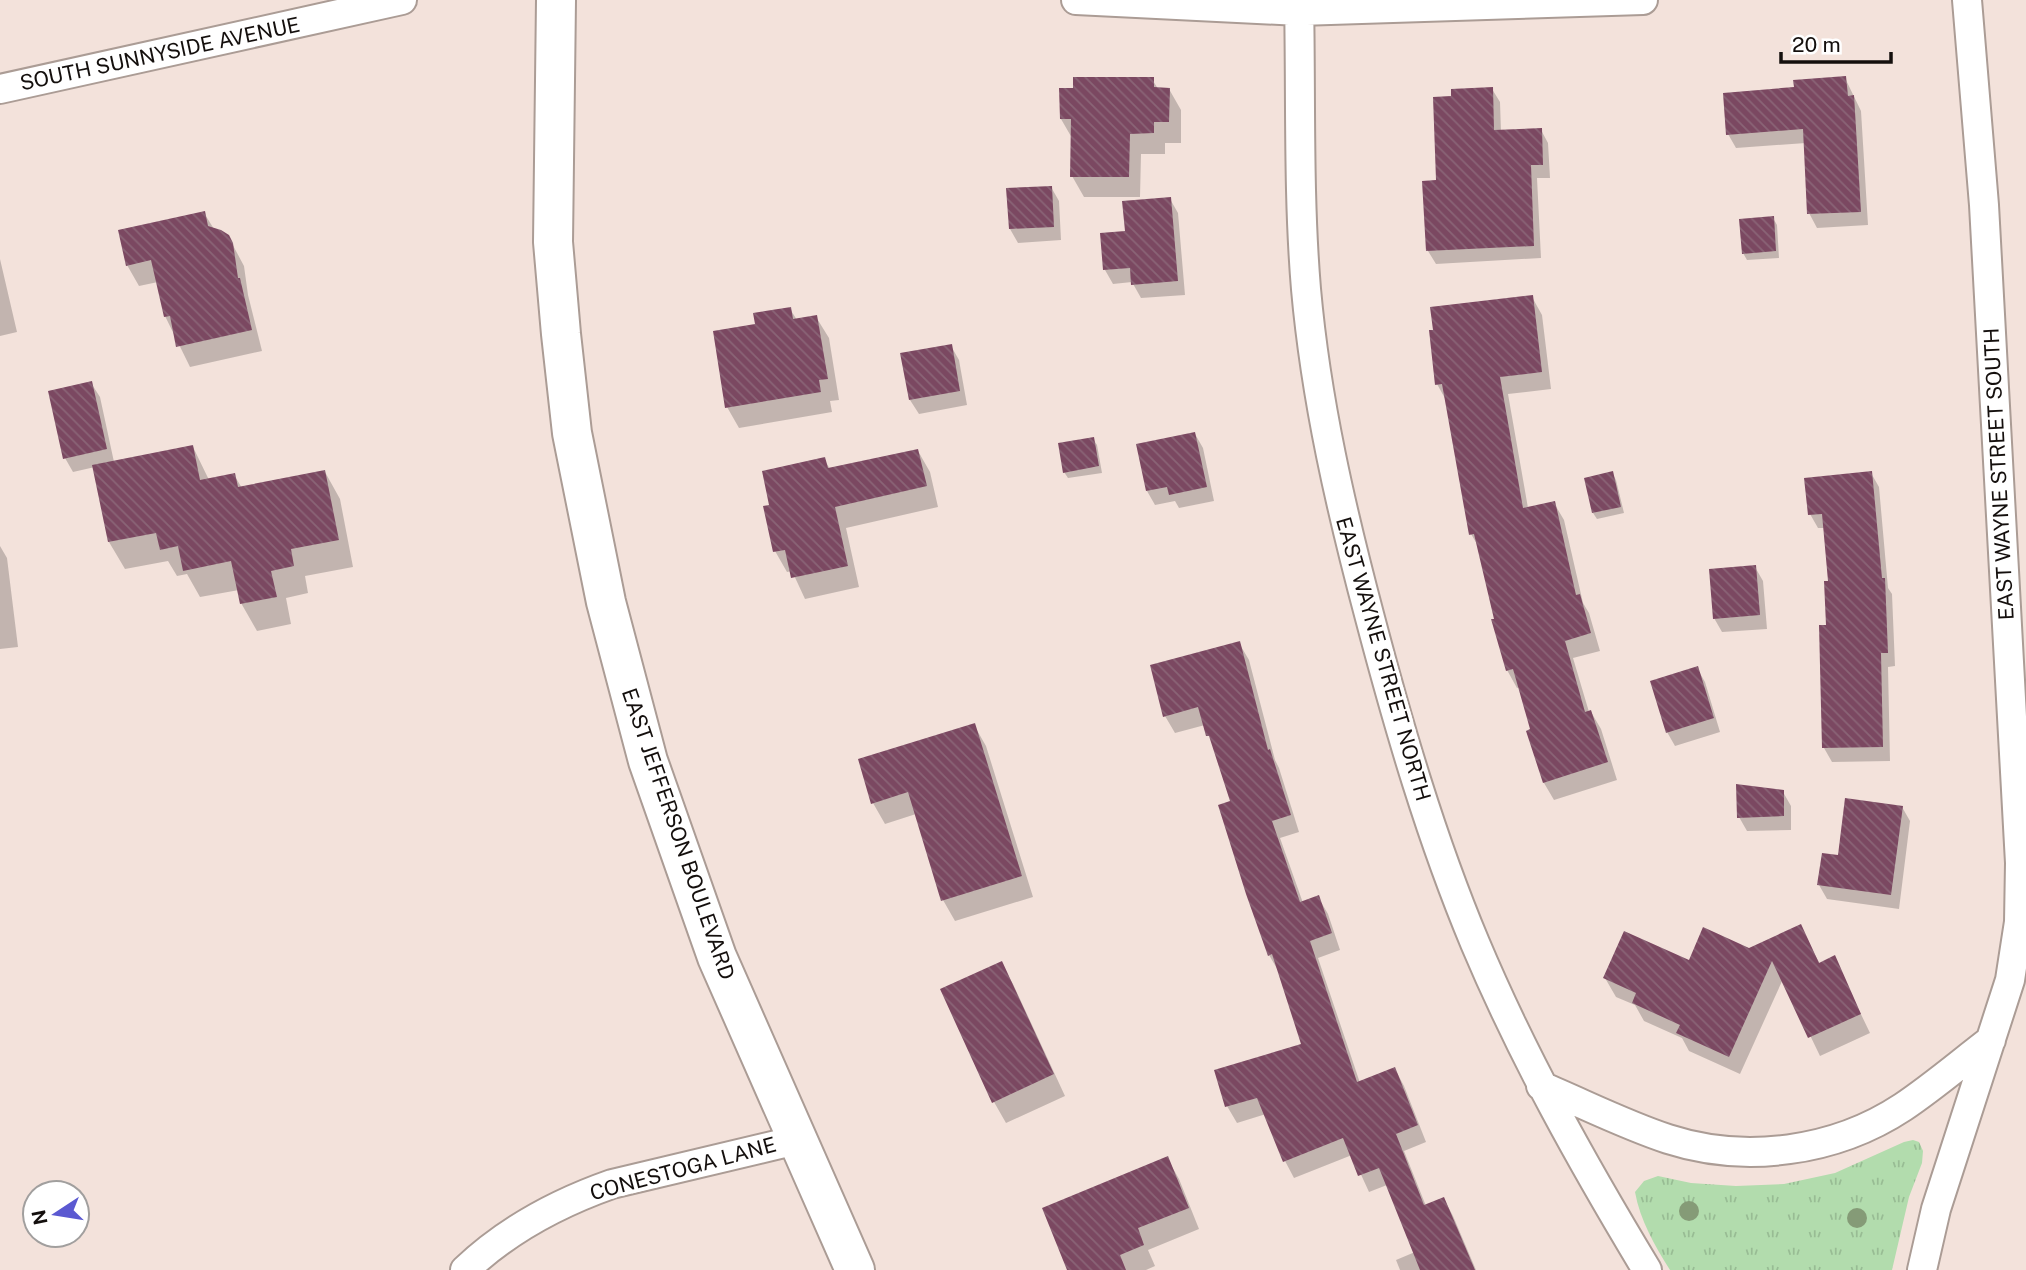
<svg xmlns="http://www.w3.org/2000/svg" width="2026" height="1270" font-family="'Public Sans',sans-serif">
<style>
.grass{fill:url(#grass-tufts)}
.shadow{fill:#0003}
.building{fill:url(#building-back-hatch)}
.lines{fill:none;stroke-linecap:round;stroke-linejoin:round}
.street-casing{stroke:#ab9c95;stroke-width:32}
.secondary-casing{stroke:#ab9c95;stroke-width:42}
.street{stroke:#fff;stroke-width:28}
.secondary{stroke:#fff;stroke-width:38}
.tree{fill:#859b77}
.labels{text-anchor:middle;stroke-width:7;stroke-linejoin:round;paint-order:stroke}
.street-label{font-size:21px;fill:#140f0d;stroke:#fff}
</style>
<defs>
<pattern id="grass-tufts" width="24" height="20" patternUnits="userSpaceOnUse" patternTransform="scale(1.75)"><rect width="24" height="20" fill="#b2dcad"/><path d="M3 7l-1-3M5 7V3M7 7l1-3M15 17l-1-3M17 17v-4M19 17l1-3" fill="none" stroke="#98bc94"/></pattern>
<pattern id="building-back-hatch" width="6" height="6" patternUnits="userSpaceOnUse" patternTransform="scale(1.75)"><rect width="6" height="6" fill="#7b4861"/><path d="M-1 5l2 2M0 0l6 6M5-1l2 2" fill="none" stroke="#8a6476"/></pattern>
</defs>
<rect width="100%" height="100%" fill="#f3e2db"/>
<path class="grass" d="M 1913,1140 L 1919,1142 L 1923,1151 L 1922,1163 L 1909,1197 L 1892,1270 L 1670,1270 C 1655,1246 1640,1220 1635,1192 L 1644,1181 L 1658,1176 L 1691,1183 L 1736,1186 L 1784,1184 L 1835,1173 L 1904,1142 Z"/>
<path class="shadow" d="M 1845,78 L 1861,111 L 1868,225 L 1817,228 L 1809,213 L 1806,143 L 1736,148 L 1728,134 L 1796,89 Z
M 1152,79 L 1158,89 L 1169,89 L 1181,110 L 1181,143 L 1165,143 L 1165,154 L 1141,154 L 1140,197 L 1084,197 L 1072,176 L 1072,138 L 1061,119 Z
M 1492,89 L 1500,102 L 1501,132 L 1541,130 L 1548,143 L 1550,178 L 1537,178 L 1541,258 L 1436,264 L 1428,251 L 1453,97 Z
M 1051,187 L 1059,201 L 1061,240 L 1018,243 L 1010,229 Z
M 1170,199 L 1178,213 L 1185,295 L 1141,298 L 1132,282 L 1113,284 L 1105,270 L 1127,233 Z
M 204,213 L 214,229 L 228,236 L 244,266 L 248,295 L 262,351 L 190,367 L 165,316 L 158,282 L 139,286 L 127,265 Z
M 1773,218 L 1777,225 L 1779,258 L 1747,260 L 1743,253 Z
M 0,259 L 17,332 L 0,336 Z
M 1532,297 L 1542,315 L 1551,389 L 1508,394 L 1528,508 L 1554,503 L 1564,520 L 1583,603 L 1589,613 L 1600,651 L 1573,658 L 1589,712 L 1591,712 L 1601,729 L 1617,780 L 1554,800 L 1544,783 L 1528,732 L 1532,731 L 1520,687 L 1517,688 L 1507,670 L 1480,549 L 1471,534 L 1447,402 L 1437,384 Z
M 790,309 L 797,320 L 816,317 L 829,338 L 839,400 L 830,401 L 832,412 L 739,428 L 727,407 L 757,326 Z
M 951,346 L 959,360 L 967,405 L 919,414 L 910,400 Z
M 91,383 L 100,397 L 114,462 L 193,447 L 209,480 L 234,475 L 242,488 L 325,472 L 340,499 L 353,567 L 305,576 L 308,593 L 286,598 L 291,624 L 257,631 L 241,603 L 239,590 L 200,597 L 187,574 L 177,576 L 168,561 L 125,569 L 109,542 L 95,467 L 73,472 L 65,458 Z
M 1195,434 L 1203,448 L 1214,501 L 1179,508 L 1175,501 L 1155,505 L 1147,491 Z
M 1093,439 L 1097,445 L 1102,473 L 1068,478 L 1064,472 Z
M 918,451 L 930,472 L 938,507 L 846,528 L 859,587 L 805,599 L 792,571 L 787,572 L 775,551 L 771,506 L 824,459 L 830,469 Z
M 1612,473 L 1616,480 L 1624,513 L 1597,519 L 1593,513 L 1586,479 Z
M 1871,473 L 1879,487 L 1888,588 L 1892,594 L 1895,666 L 1888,667 L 1890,761 L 1832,762 L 1824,748 L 1830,583 L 1825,528 L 1818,528 L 1810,514 Z
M 0,546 L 7,558 L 18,647 L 0,649 Z
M 1755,567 L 1763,581 L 1767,629 L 1722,632 L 1714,618 Z
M 1239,643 L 1249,660 L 1275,760 L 1279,768 L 1299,832 L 1280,838 L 1303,903 L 1318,897 L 1328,914 L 1340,950 L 1318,958 L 1360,1083 L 1395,1069 L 1404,1086 L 1426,1142 L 1404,1151 L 1426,1206 L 1444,1199 L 1453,1216 L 1476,1270 L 1400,1270 L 1396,1260 L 1415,1252 L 1387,1185 L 1369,1192 L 1352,1155 L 1294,1178 L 1285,1161 L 1266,1114 L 1237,1123 L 1227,1106 L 1303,1046 L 1279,972 L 1269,955 L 1232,802 L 1215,748 L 1205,725 L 1175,733 L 1165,716 Z
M 1697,668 L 1705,682 L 1720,732 L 1675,746 L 1667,732 Z
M 974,725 L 986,746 L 1033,897 L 955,921 L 943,900 L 916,814 L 885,824 L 873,803 Z
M 1783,792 L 1791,806 L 1791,830 L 1747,831 L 1739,817 Z
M 1902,807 L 1910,821 L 1899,909 L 1827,899 L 1819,885 L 1839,857 Z
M 1800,927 L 1820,964 L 1834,958 L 1870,1033 L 1820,1056 L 1783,979 L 1740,1074 L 1689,1051 L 1682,1038 L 1644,1021 L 1635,1005 L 1616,997 L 1605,978 L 1749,950 Z
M 1001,963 L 1013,984 L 1065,1096 L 1006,1123 L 994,1102 Z
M 1167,1158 L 1179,1179 L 1199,1229 L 1148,1250 L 1155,1266 L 1146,1270 L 1069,1270 Z"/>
<path class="building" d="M 1846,76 L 1848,96 L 1854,95 L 1861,212 L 1807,214 L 1803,129 L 1726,135 L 1723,93 L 1794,87 L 1793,80 Z
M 1073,77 L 1154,77 L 1154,87 L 1170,88 L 1169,122 L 1154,122 L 1154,133 L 1130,134 L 1129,177 L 1070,177 L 1071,119 L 1060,119 L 1059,88 L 1073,88 Z
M 1493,87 L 1494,130 L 1542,128 L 1543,165 L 1531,165 L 1534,246 L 1426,251 L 1422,181 L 1436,180 L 1433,97 L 1451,96 L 1451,89 Z
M 1052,186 L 1054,227 L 1009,229 L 1006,188 Z
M 1171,197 L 1178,281 L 1131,285 L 1130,268 L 1103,270 L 1100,233 L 1125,231 L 1122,201 Z
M 205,211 L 208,226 L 221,230 L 229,235 L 233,243 L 238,278 L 240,278 L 252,330 L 176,347 L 170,316 L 164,317 L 151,260 L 126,266 L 118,230 Z
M 1774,216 L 1776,251 L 1742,254 L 1739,219 Z
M 1533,295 L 1542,372 L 1500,377 L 1523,508 L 1555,501 L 1576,595 L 1580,594 L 1591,633 L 1565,641 L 1585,712 L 1591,710 L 1608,762 L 1543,783 L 1526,731 L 1530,729 L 1513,669 L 1506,671 L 1491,619 L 1494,619 L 1474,534 L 1469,535 L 1442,384 L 1435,385 L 1429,330 L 1433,330 L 1430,307 Z
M 791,307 L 793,319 L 817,315 L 828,379 L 819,380 L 821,392 L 725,408 L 713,331 L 755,324 L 753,313 Z
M 952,344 L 960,391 L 909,400 L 900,353 Z
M 92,381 L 107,449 L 63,459 L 48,391 Z
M 1195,432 L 1207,487 L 1169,495 L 1167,487 L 1146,491 L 1136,444 Z
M 1094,437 L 1099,466 L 1063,473 L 1058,443 Z
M 193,445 L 200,480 L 235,473 L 238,487 L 325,470 L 339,540 L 291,549 L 294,566 L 271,571 L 277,597 L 240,604 L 231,561 L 183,571 L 178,546 L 160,550 L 156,533 L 108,542 L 92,465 Z
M 918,449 L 927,486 L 835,507 L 848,566 L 791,578 L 785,550 L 773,552 L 763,506 L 769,505 L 762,471 L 825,457 L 828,468 Z
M 1613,471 L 1621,507 L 1592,513 L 1584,478 Z
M 1872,471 L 1882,578 L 1885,578 L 1888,653 L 1881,653 L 1883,747 L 1822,748 L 1819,625 L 1826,625 L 1824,581 L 1828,581 L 1822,514 L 1808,515 L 1804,478 Z
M 1756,565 L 1760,615 L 1713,619 L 1709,569 Z
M 1240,641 L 1268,750 L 1270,749 L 1291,815 L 1272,821 L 1300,902 L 1319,895 L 1332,933 L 1310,941 L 1357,1082 L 1395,1067 L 1418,1125 L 1396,1134 L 1424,1205 L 1444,1197 L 1475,1270 L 1420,1270 L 1379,1168 L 1358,1176 L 1343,1138 L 1283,1162 L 1257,1098 L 1225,1107 L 1214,1070 L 1301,1044 L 1272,954 L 1268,956 L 1246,894 L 1218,805 L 1230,801 L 1209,736 L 1206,736 L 1198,707 L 1163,717 L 1150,665 Z
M 1698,666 L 1714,718 L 1666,733 L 1650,681 Z
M 975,723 L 1022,876 L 941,901 L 908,792 L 871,804 L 858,759 Z
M 1736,784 L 1784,790 L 1784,816 L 1737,818 Z
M 1845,798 L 1903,806 L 1891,895 L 1817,885 L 1822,853 L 1838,855 Z
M 1801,924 L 1819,963 L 1835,955 L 1861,1014 L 1808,1038 L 1772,961 L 1729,1057 L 1676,1033 L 1680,1025 L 1632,1003 L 1636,993 L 1603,978 L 1624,931 L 1689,960 L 1703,927 L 1749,948 Z
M 1002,961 L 1054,1074 L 992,1103 L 940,989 Z
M 1168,1156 L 1189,1208 L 1138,1228 L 1144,1245 L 1120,1255 L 1126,1270 L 1067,1270 L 1042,1208 Z"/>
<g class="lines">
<g class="street-casing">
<path id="street" d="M 1076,0 L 1299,11 L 1643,0
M 1299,0 C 1301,96 1298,193 1306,289 C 1316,401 1341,509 1370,618 C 1399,728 1431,838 1475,943 C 1523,1057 1583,1164 1647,1270
M 0,89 L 402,0
M 1541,1086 C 1582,1103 1625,1125 1668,1139 C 1745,1164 1835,1152 1903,1107 C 1933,1087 1962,1062 1991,1040
M 465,1270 C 507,1230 558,1203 612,1184 L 797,1140
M 1922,1270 L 1936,1209 L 2010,980 L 2019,922 L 2020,863 L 1984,205 L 1967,0"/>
</g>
<g class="secondary-casing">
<path id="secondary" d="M 556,0 L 553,242 L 561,334 L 572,433 L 606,602 L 648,761 L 717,957 L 855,1270"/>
</g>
<use href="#street" class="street"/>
<use href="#secondary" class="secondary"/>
</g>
<g class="tree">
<circle cx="1689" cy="1211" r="10"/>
<circle cx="1857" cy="1218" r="10"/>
</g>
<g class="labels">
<g class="street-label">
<text transform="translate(160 54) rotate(-12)" y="7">SOUTH SUNNYSIDE AVENUE</text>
<text transform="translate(1999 474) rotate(-93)" y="7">EAST WAYNE STREET SOUTH</text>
<text transform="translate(1383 659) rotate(74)" y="7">EAST WAYNE STREET NORTH</text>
<text transform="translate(678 834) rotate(71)" y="7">EAST JEFFERSON BOULEVARD</text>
<text transform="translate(683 1169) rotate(-15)" y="7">CONESTOGA LANE</text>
</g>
</g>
<g transform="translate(56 1214) rotate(258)"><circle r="33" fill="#ffffff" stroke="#a19f9e" stroke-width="2"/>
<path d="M0-5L12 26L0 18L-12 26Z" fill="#5b59d1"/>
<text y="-10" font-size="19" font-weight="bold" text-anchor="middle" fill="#140f0d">N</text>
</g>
<path d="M1781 52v10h110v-10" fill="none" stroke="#140f0d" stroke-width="3.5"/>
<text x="1792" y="52" font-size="21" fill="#140f0d" stroke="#ffffff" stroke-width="5" paint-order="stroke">20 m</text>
</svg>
